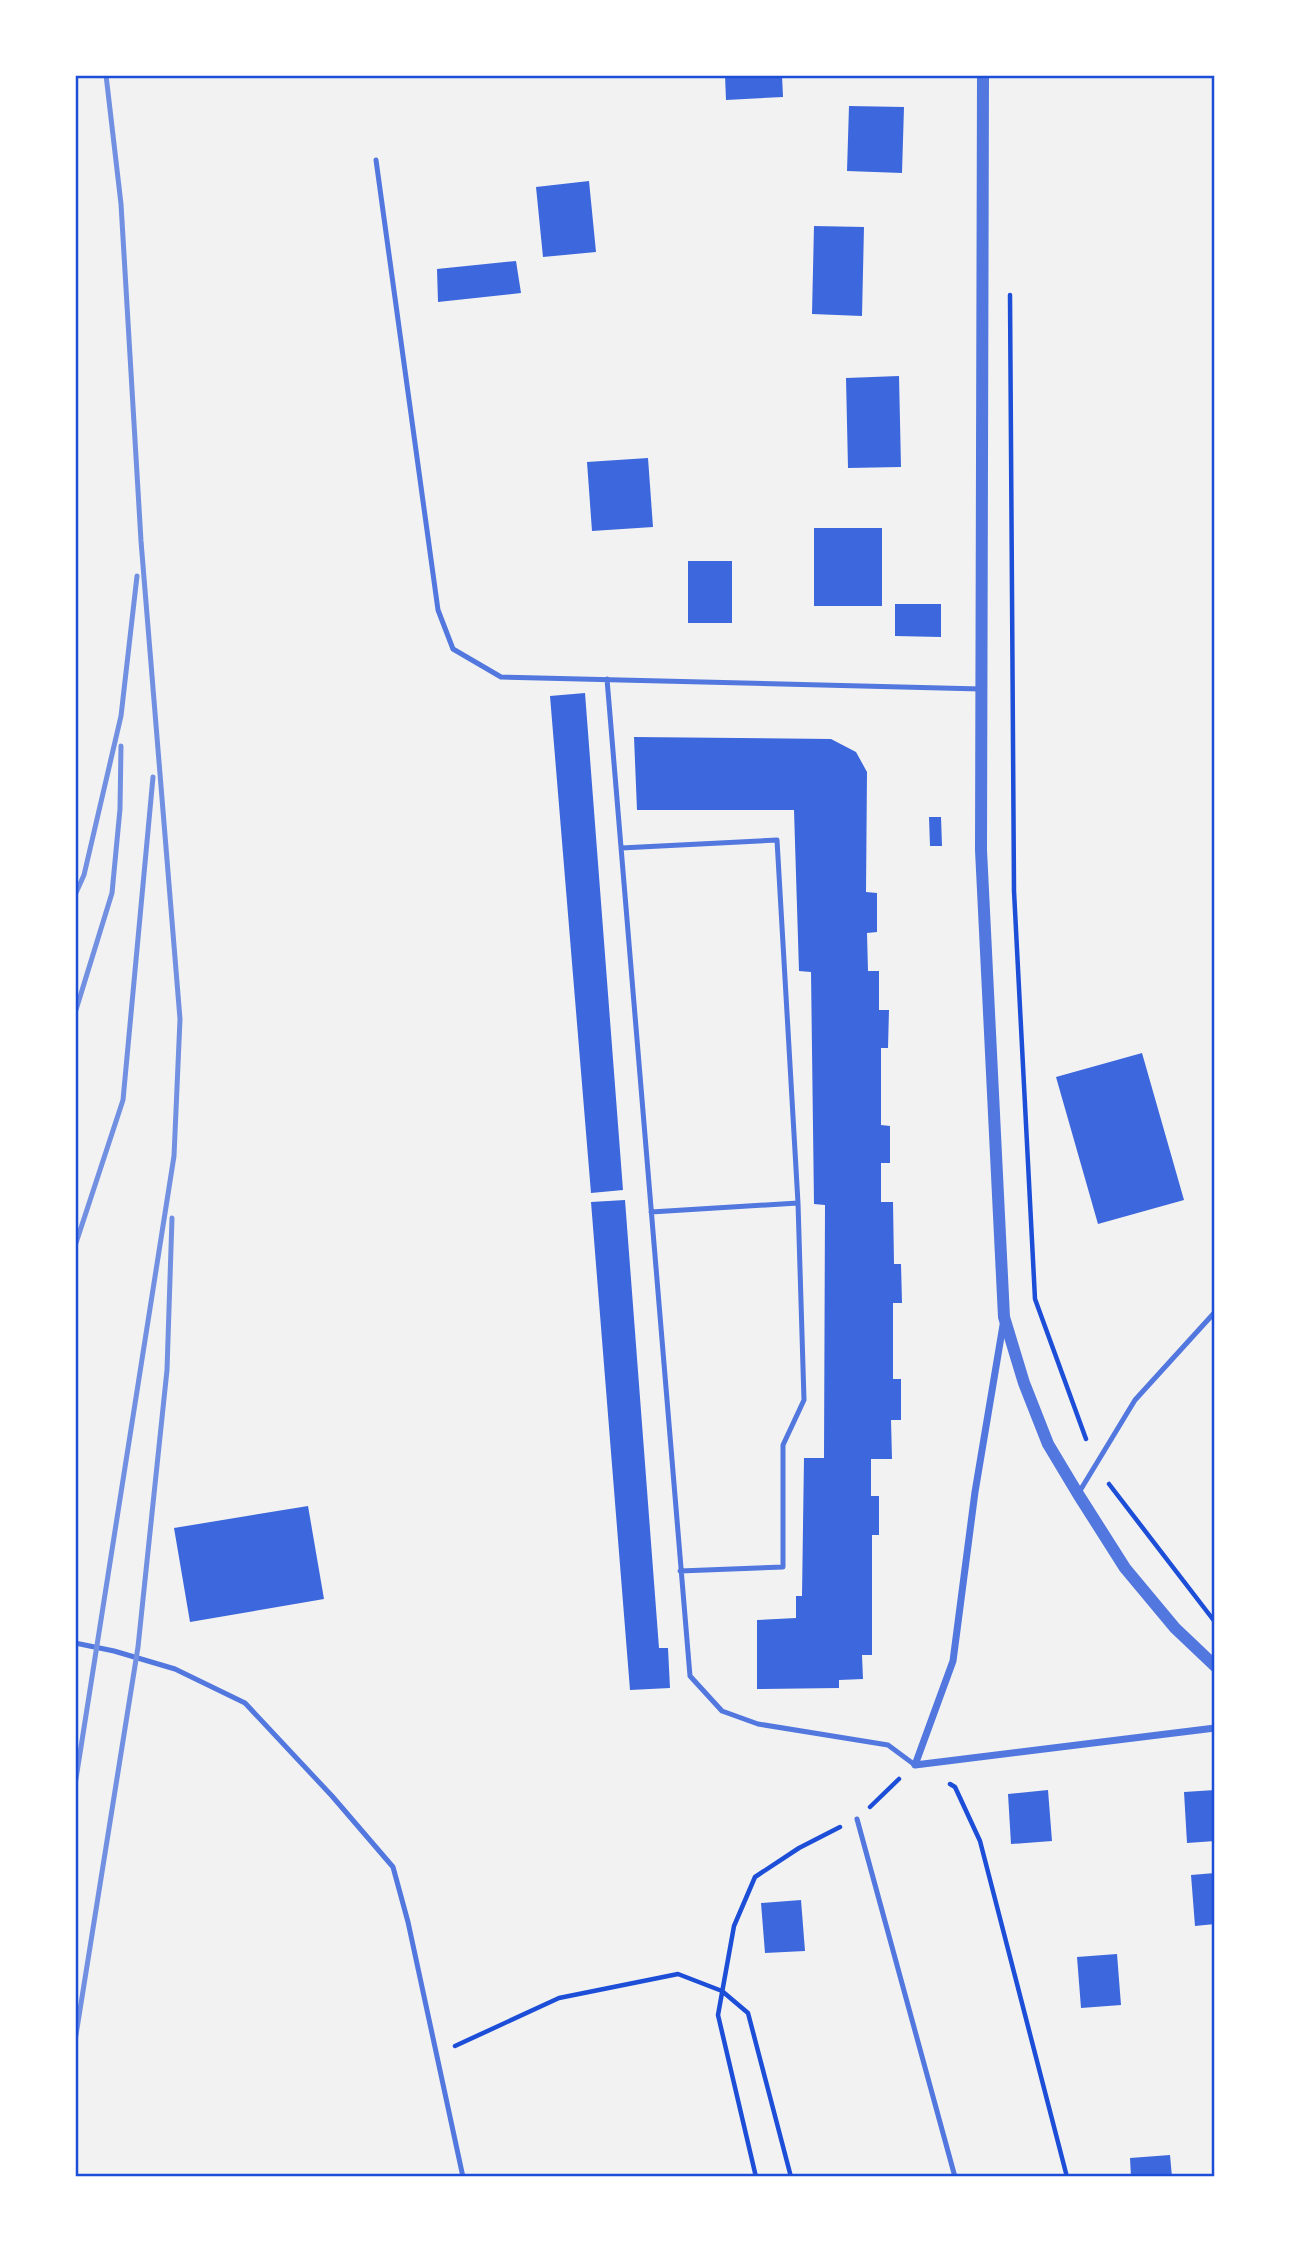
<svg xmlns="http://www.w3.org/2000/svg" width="1290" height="2252" font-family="'IBM Plex Sans',sans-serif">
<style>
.building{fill:#3d67dc}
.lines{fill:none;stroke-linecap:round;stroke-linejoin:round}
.path{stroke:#1d4ed8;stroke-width:4.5}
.service{stroke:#5277de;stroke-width:5}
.minor{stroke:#5277de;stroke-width:7}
.tertiary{stroke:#5277de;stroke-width:12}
.rail{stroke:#7290e2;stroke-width:5}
.neatline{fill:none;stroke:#1d4ed8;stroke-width:2.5}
</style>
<rect width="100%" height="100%" fill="#f2f2f2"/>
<path class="building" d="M 725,75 L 782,75 L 783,97 L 726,100 Z
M 849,106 L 904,107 L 902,173 L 847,171 Z
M 589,181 L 596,252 L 543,257 L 536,187 Z
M 814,226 L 864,227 L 862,316 L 812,314 Z
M 516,261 L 521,293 L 438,302 L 437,269 Z
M 899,376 L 901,467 L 848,468 L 846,378 Z
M 648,458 L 653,527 L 592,531 L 587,462 Z
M 814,528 L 882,528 L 882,606 L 814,606 Z
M 688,561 L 732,561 L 732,623 L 688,623 Z
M 895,604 L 941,604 L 941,637 L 895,636 Z
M 585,693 L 623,1190 L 591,1193 L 550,696 Z
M 634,737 L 831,739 L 856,752 L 867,772 L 866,892 L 877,893 L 877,932 L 867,933 L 868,971 L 879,971 L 879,1010 L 889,1010 L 888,1048 L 881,1048 L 881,1125 L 890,1126 L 890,1163 L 881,1163 L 881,1202 L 893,1202 L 894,1264 L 901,1264 L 902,1303 L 893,1303 L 893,1379 L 901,1379 L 901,1420 L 891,1420 L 892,1459 L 871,1459 L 871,1496 L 879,1496 L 879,1535 L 872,1535 L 872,1655 L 862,1655 L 863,1679 L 839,1680 L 839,1688 L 757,1689 L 757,1620 L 796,1618 L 796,1596 L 802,1596 L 804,1458 L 824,1458 L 825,1205 L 814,1204 L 811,972 L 799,971 L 794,810 L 637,810 Z
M 929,817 L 941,817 L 942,846 L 930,846 Z
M 1142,1053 L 1184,1200 L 1098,1224 L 1056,1077 Z
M 625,1200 L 659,1648 L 668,1648 L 670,1688 L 630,1690 L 591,1202 Z
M 308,1506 L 324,1599 L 190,1622 L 174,1528 Z
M 1048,1790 L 1052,1841 L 1011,1844 L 1008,1794 Z
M 1215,1790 L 1215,1841 L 1187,1843 L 1184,1792 Z
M 1215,1873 L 1215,1924 L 1195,1926 L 1191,1875 Z
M 801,1900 L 805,1951 L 765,1953 L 761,1903 Z
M 1117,1954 L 1121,2005 L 1081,2008 L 1077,1957 Z
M 1170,2155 L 1172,2177 L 1131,2177 L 1130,2158 Z"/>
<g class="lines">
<path class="path" d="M 1010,295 L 1014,891 L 1035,1299 L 1086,1439
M 1109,1484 L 1215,1622
M 950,1784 L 955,1787 L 980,1841 L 1067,2177
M 870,1807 L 899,1779
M 455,2046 L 559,1998 L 678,1974 L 722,1991 L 748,2013 L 791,2177
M 756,2177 L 718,2015 L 734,1926 L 755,1877 L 799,1848 L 840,1827"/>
<path class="service" d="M 376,160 L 438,610 L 453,649 L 501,677 L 981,689
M 607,679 L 690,1676 L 722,1711 L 758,1724 L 888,1745 L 915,1765
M 621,848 L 777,840 L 798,1203 L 804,1400 L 783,1445 L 783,1567 L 680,1571
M 651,1212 L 798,1203
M 1078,1494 L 1135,1400 L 1215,1312
M 75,1643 L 114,1651 L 175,1669 L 245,1703 L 332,1796 L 393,1867 L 408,1922 L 463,2177
M 857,1819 L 955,2177"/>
<path class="minor" d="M 1003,1325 L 975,1492 L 953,1661 L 915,1765 L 1215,1728"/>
<path class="tertiary" d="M 983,75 L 981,850 L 1004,1317 L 1024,1383 L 1048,1444 L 1078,1494 L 1125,1568 L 1175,1628 L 1215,1666"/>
<path class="rail" d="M 75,895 L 84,875 L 121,716 L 137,576
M 75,1013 L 112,893 L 120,809 L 121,746
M 75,1246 L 123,1100 L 153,777
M 75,1785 L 174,1156 L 180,1019 L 141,541 L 121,204 L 106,75
M 75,2041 L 138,1647 L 167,1370 L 172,1218"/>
</g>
<rect width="1290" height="2252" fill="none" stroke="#ffffff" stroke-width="154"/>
<rect x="77" y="77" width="1136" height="2098" class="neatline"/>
</svg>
